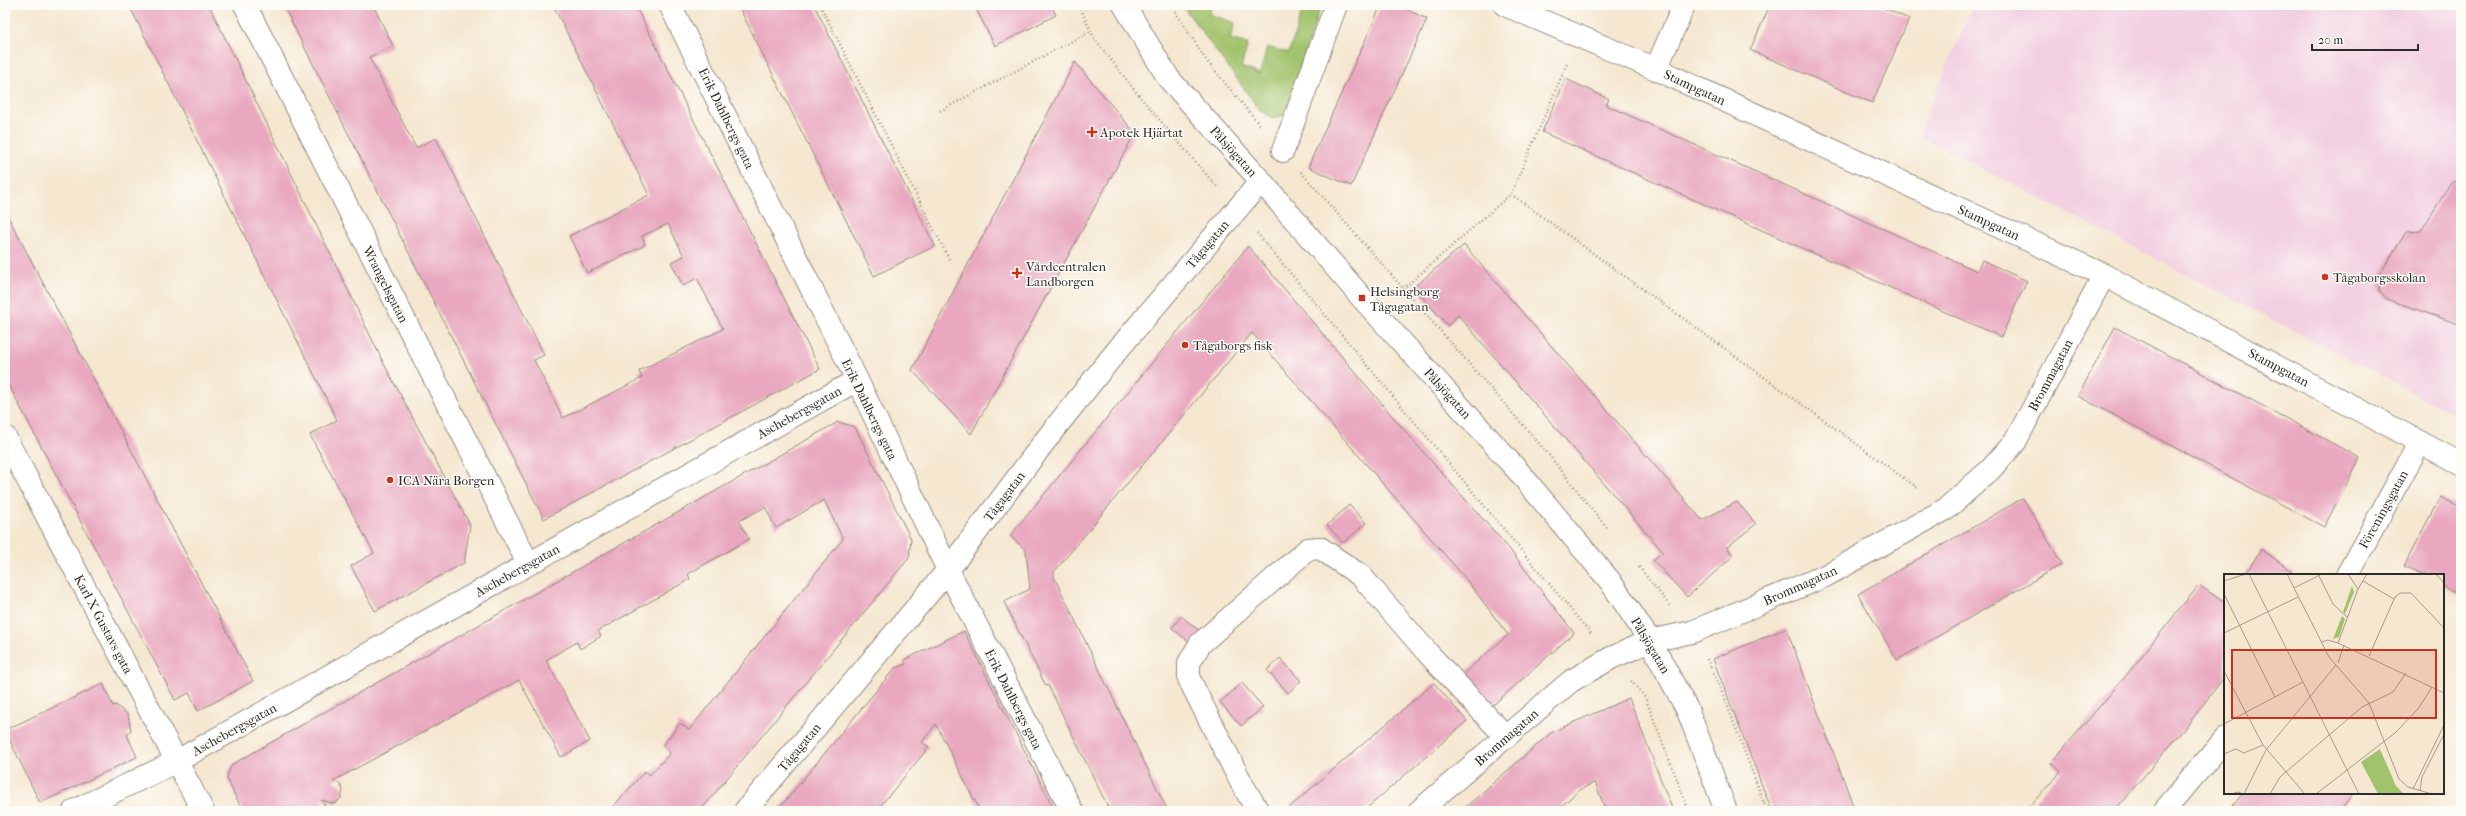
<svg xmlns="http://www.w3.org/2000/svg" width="2466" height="816" font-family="'IM FELL French Canon',serif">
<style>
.built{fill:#f2cfe1}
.green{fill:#a1c36c;stroke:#66774c}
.building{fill:#e9a8bf}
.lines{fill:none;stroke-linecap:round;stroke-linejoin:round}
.minor-casing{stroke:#90897e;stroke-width:24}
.path{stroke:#90897e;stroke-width:2.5;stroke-dasharray:1 3;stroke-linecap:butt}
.minor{stroke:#fff;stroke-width:22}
.poi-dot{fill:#c8321e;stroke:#fdfcf7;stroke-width:1.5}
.labels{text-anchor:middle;stroke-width:3;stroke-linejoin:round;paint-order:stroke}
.street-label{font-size:13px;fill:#2b2b2b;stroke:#fdfcf7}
.poi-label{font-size:13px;fill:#2b2b2b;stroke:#fdfcf7;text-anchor:start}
.inset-road{fill:none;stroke:#a49c8e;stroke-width:1}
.view{fill:#c8321e;fill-opacity:0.15;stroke:#c8321e;stroke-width:2}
.inset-edge{fill:none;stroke:#2b2b2b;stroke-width:2}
</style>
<rect width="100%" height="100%" fill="#fdfcf7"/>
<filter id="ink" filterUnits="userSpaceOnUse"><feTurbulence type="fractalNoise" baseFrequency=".025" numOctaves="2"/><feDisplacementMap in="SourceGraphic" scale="8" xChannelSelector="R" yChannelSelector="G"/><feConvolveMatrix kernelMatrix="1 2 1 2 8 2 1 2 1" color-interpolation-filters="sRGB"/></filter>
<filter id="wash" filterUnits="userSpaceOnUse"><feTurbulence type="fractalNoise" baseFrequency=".012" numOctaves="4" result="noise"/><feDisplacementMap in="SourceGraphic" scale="16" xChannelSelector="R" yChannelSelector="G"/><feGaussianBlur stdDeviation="0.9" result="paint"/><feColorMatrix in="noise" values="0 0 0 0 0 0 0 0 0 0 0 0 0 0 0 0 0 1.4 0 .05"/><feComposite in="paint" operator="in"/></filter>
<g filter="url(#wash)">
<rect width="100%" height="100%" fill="#f5e7d0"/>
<path class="built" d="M 1973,5 L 2461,5 L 2461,418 L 1918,135 Z"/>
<path class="green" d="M 1182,5 L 1212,5 L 1209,14 L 1235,23 L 1230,39 L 1248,44 L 1241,67 L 1260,74 L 1267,47 L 1289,53 L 1304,5 L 1321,5 L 1284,115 L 1272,118 L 1259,109 Z"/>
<g id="blocks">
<path class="building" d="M 129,5 L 209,5 L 384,364 L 470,525 L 464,563 L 375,611 L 351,566 L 374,553 L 310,435 L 337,420 Z
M 283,5 L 373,5 L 393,46 L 369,57 L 416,148 L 436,138 L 544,355 L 534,360 L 563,418 L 642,378 L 639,371 L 723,329 L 697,278 L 683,286 L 671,262 L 684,256 L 668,224 L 642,236 L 645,245 L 587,273 L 569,236 L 649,195 L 553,5 L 635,5 L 820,369 L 544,519 Z
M 738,5 L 814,5 L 935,246 L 874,276 Z
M 974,5 L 1051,5 L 1056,15 L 995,46 Z
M 1381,5 L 1397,5 L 1427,19 L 1351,186 L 1308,167 Z
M 1770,5 L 1877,5 L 1909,19 L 1872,103 L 1750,50 Z
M 1075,62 L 1135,133 L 971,434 L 912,370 Z
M 1566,79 L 1609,99 L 1606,105 L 1977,271 L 1982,260 L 2027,281 L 2001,337 L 1542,132 Z
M 2461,178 L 2461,325 L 2387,299 L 2380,291 L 2379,281 L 2380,274 L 2406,232 L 2421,231 L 2451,183 Z
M 5,211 L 253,681 L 198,711 L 189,693 L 175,700 L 5,378 Z
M 1464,245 L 1702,520 L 1737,502 L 1756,524 L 1727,547 L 1733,556 L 1687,597 L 1653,560 L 1663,552 L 1458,315 L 1448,326 L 1414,287 Z
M 1248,246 L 1416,444 L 1507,546 L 1574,633 L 1491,707 L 1463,674 L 1508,635 L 1466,579 L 1252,333 L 1054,572 L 1054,577 L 1168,811 L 1110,811 L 1048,685 L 1046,686 L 1004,602 L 1030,589 L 1026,550 L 1010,536 Z
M 2115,327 L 2360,458 L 2324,527 L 2078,396 Z
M 838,422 L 855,427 L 911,539 L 909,558 L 700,811 L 609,811 L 645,771 L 650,775 L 670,753 L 663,745 L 680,723 L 689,730 L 843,539 L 824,500 L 776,528 L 765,507 L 739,521 L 749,539 L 688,574 L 690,579 L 598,631 L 601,636 L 580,649 L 577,642 L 546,660 L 590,741 L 561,757 L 519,680 L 333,781 L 340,784 L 343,790 L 341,798 L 335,804 L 322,800 L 327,811 L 243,811 L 227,779 L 229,770 L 233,764 Z
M 2440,497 L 2461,507 L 2461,596 L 2443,586 L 2443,575 L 2422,575 L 2404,566 Z
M 2023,498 L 2062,564 L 1897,660 L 1858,594 Z
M 1349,505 L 1366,523 L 1343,543 L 1327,525 Z
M 2261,549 L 2293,572 L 2292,575 L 2245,575 Z
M 2199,585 L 2225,603 L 2225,676 L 2186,727 L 2114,811 L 2025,811 L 2061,772 L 2051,763 L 2124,678 Z
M 1181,616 L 1201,632 L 1192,644 L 1172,628 Z
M 1786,628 L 1840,770 L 1855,811 L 1772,811 L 1713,659 Z
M 964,631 L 1055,811 L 980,811 L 936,724 L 922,742 L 929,747 L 876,811 L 777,811 L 895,668 L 906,664 L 904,660 Z
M 1280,658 L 1301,681 L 1288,693 L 1267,670 Z
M 1242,683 L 1263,707 L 1241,726 L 1220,702 Z
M 1434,683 L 1467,721 L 1374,802 L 1363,811 L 1285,811 Z
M 103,684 L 113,706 L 116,705 L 128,715 L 131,730 L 127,735 L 137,757 L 40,803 L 5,730 Z
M 1629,698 L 1673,811 L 1606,811 L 1595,782 L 1578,791 L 1556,811 L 1461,811 L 1552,732 Z
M 2243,793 L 2354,793 L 2340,811 L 2229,811 Z"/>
</g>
</g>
<g filter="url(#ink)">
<use href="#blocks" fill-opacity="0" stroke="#90897e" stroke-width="1"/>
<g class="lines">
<g class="minor-casing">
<path id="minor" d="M 245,5 L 528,563
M 670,5 L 857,380 L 948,570 L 1072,811
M 1124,5 L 1169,79 L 1261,181 L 1362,298 L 1518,471 L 1610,581 L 1650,641 L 1688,711 L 1726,811
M 1505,5 L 1656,69 L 2104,275 L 2461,464
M 1656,69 L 1684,5
M 1283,151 L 1336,5
M 5,437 L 203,811
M 2347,575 L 2420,442
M 74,811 L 177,761 L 857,380
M 745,811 L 948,570 L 1051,433 L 1115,353 L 1261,181
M 1258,811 L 1242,784 L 1189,679 L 1189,663 L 1200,644 L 1308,549 L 1320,548 L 1361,576 L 1426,651 L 1506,737
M 1419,811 L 1571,681 L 1611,658 L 1650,641 L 1692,632 L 1825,576 L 1946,509 L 1990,470 L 2015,442 L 2104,275
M 2164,811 L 2225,739"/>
</g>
<path class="path" d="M 820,5 L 950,261
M 1079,5 L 1094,38 L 1140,97 L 1217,187
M 1171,5 L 1206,60 L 1260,125
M 940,111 L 1091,31
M 1301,172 L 1544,449 L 1607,528
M 1511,194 L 1919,489
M 1257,233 L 1592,635
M 1403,289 L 1511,194 L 1567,64
M 1639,567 L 1670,606
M 1707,659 L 1723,694 L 1767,811
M 1631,681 L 1645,697 L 1689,811"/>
<use href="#minor" class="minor"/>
</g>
</g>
<g class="poi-dot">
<path d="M1090 126h4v4h4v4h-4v4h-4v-4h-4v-4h4z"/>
<path d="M1015 267h4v4h4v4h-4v4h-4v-4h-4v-4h4z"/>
<circle cx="2325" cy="277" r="4"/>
<rect x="1358" y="294" width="8" height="8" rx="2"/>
<circle cx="1185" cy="345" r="4"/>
<circle cx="390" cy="480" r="4"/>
</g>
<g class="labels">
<g class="street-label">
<text transform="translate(1695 87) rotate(25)" y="5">Stampgatan</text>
<text transform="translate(727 118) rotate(64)" y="5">Erik Dahlbergs gata</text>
<text transform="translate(1234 151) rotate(48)" y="5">Pålsjögatan</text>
<text transform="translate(1989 222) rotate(25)" y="5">Stampgatan</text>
<text transform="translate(1207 244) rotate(-50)" y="5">Tågagatan</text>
<text transform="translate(386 284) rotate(63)" y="5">Wrangelsgatan</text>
<text transform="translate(2279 367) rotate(28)" y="5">Stampgatan</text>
<text transform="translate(2050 375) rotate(-62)" y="5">Brommagatan</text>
<text transform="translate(1448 393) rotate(48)" y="5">Pålsjögatan</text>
<text transform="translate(870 409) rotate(64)" y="5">Erik Dahlbergs gata</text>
<text transform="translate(799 412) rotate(-29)" y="5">Aschebergsgatan</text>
<text transform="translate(1004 496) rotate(-53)" y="5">Tågagatan</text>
<text transform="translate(2383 509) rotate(-61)" y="5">Föreningsgatan</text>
<text transform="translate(517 570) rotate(-29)" y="5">Aschebergsgatan</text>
<text transform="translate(1800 585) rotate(-24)" y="5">Brommagatan</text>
<text transform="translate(104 624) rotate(62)" y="5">Karl X Gustavs gata</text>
<text transform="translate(1651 645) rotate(59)" y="5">Pålsjögatan</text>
<text transform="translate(1014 699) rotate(63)" y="5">Erik Dahlbergs gata</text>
<text transform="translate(234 729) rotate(-29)" y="5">Aschebergsgatan</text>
<text transform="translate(1506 737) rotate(-41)" y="5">Brommagatan</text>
<text transform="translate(799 747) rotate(-50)" y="5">Tågagatan</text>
</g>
<g class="poi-label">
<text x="1100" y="137">Apotek Hjärtat</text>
<text x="1026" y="271">Vårdcentralen<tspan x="1026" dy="15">Landborgen</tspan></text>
<text x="2333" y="282">Tågaborgsskolan</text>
<text x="1370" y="296">Helsingborg<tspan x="1370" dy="15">Tågagatan</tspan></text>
<text x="1193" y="350">Tågaborgs fisk</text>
<text x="398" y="485">ICA Nära Borgen</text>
</g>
</g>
<g transform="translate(2224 574)">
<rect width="220" height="220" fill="#f5e7d0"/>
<path d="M 128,12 L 130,18 L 121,40 L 119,38 ZM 118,42 L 121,45 L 115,63 L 109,65 ZM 156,175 L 172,212 L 180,220 L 154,220 L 137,188 Z" fill="#a1c36c"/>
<path class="inset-road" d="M 25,0 L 135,220M 63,0 L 105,83 L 145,129 L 175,205 L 184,213 L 208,220M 94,0 L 109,30 L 124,44M 124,0 L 134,15M 212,0 L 220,9M 0,7 L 22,0M 139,7 L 170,25M 70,14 L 98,0M 0,20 L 51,123M 0,59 L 74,23M 97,68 L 104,66 L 114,69 L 220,119M 114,69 L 134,15 L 143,0M 145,82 L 171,23 L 176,19 L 187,19 L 220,54M 114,89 L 120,71M 0,97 L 39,171 L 81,220M 0,150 L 79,108M 0,180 L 12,175 L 20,179 L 39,171M 189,215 L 220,151M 196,217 L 198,203 L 220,160M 7,220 L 14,218 L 19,220M 20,220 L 42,176 L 112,91M 46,220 L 56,203 L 138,133 L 169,118 L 182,99M 92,220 L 171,159 L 194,135 L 208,113"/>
<path class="view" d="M 8,76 L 212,76 L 212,144 L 8,144 Z"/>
<rect width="220" height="220" class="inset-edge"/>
</g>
<rect width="2466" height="816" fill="none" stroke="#fdfcf7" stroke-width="20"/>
<path d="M2312 44v6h106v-6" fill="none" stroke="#2b2b2b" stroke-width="2"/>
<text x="2318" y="44" font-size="12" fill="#2b2b2b" stroke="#fdfcf7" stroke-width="3" paint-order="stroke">20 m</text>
</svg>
